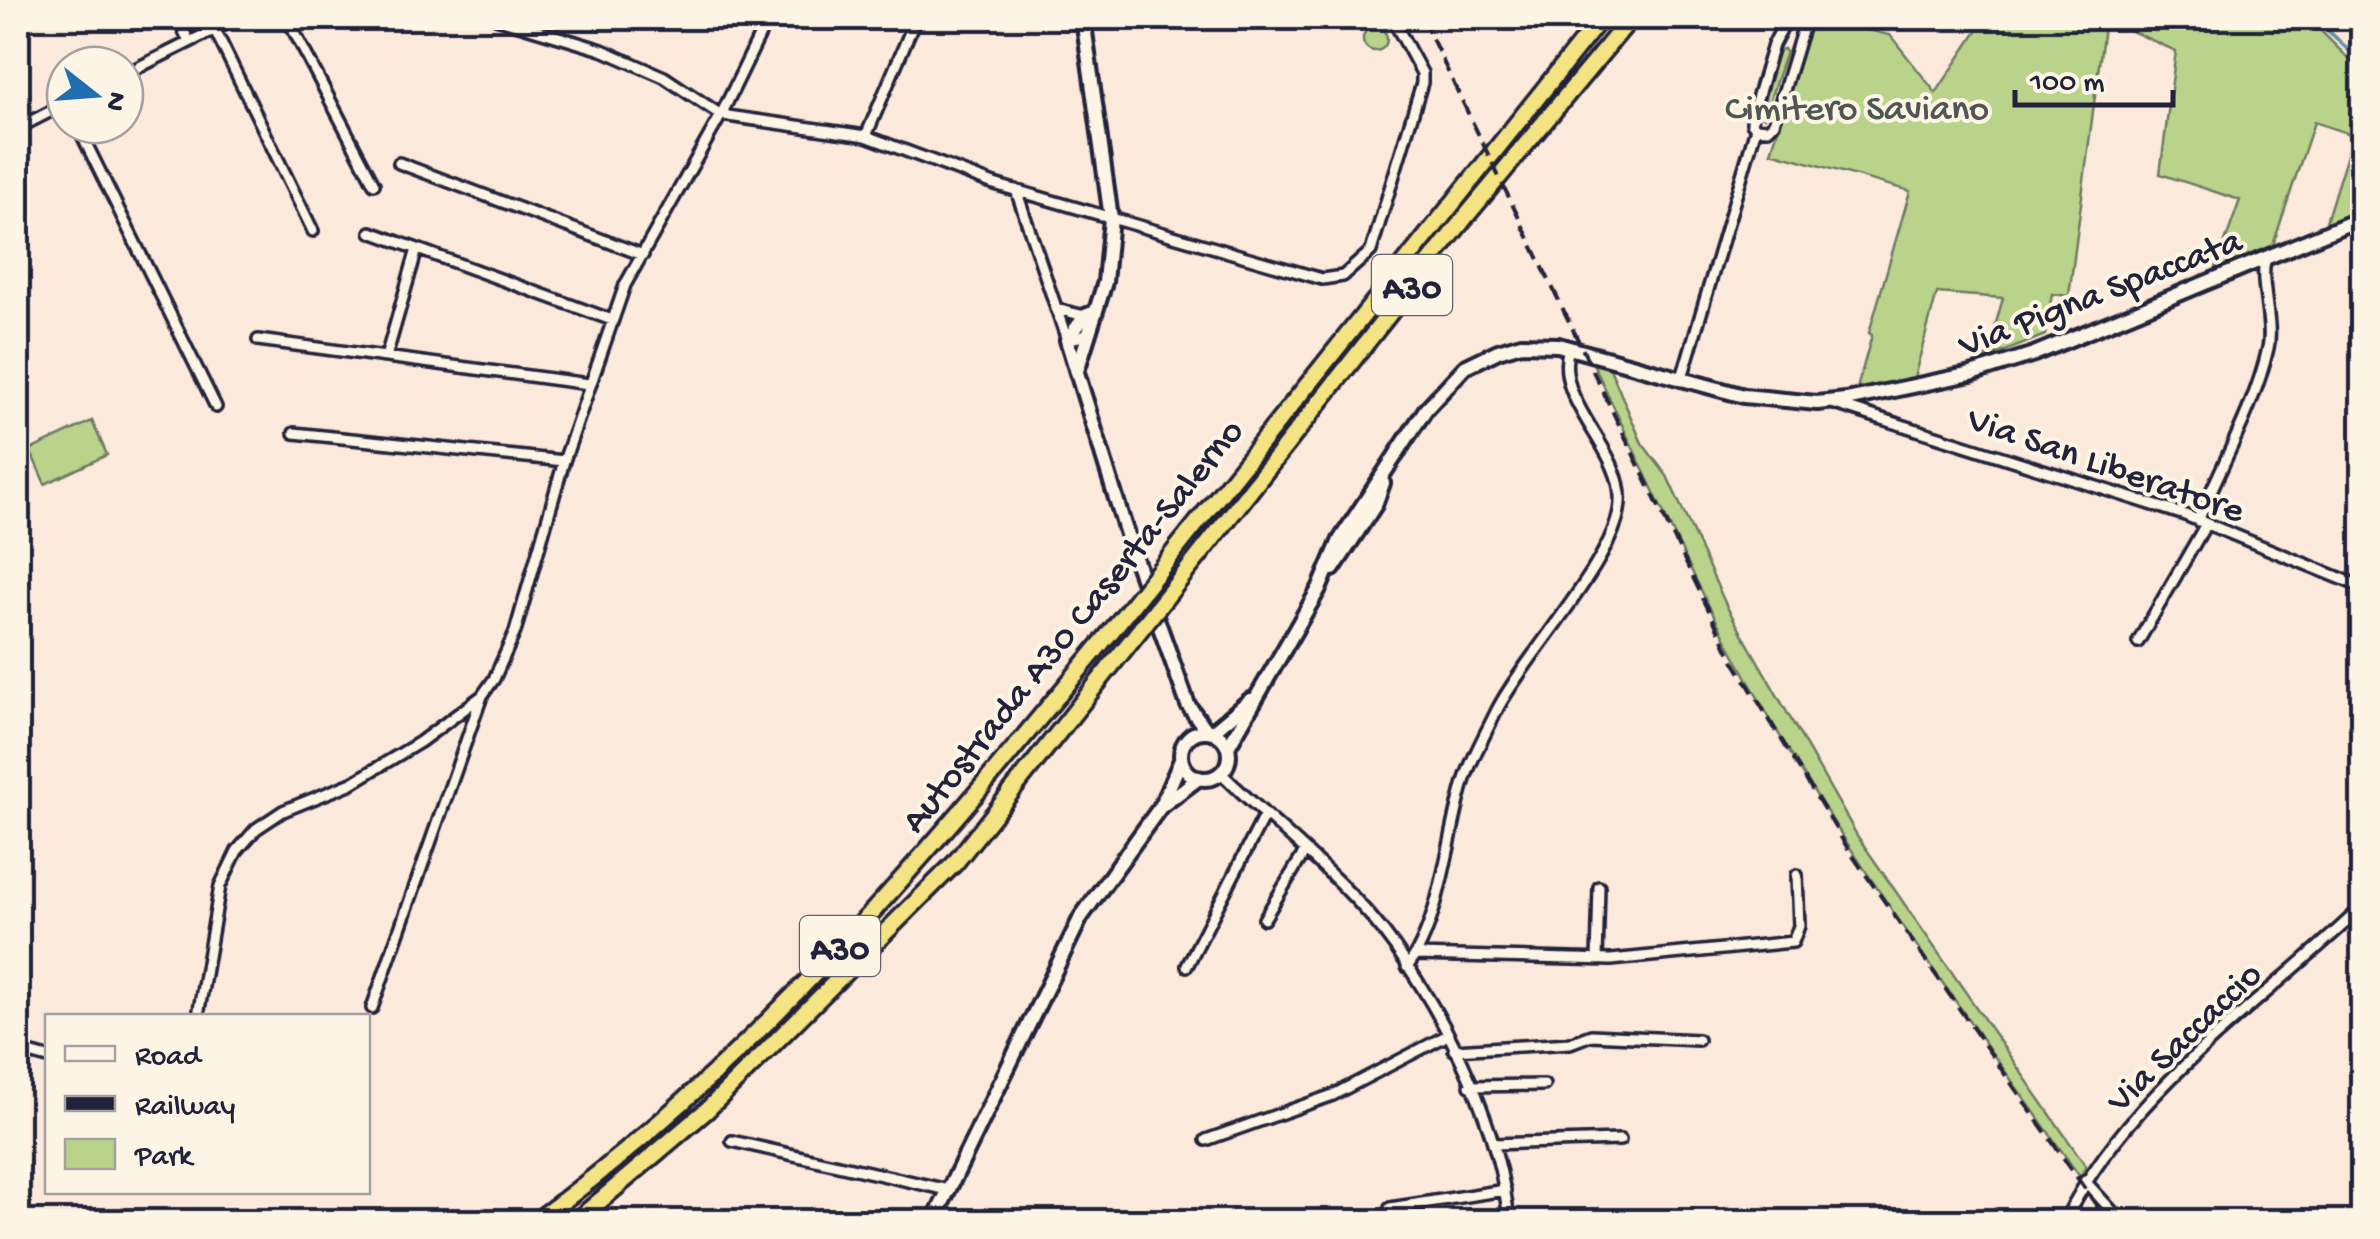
<svg xmlns="http://www.w3.org/2000/svg" width="2380" height="1239" font-family="'Gochi Hand',sans-serif">
<style>
.green{fill:#bad38b;stroke:#6e7a63;stroke-width:2.5}
.lines{fill:none;stroke-linecap:round;stroke-linejoin:round}
.stream{stroke:#6393a5;stroke-width:4}
.minor-casing{stroke:#22223b;stroke-width:16}
.secondary-casing{stroke:#22223b;stroke-width:20}
.motorway-casing{stroke:#22223b;stroke-width:22}
.minor{stroke:#fcf5e5;stroke-width:9}
.secondary{stroke:#fcf5e5;stroke-width:12}
.motorway{stroke:#f4e382;stroke-width:15}
.rail{stroke:#22223b;stroke-width:4;stroke-dasharray:15 8;stroke-linecap:butt}
.motorway-bridge-casing{stroke:#22223b;stroke-width:22;stroke-linecap:butt}
.motorway-bridge{stroke:#f4e382;stroke-width:15}
.labels{text-anchor:middle;stroke-width:8;stroke-linejoin:round;paint-order:stroke}
.shield{fill:#fcf5e5;stroke:#63616e;stroke-width:2.5}
.shield-label{font-size:35px;font-weight:bold;fill:#22223b}
.park-label{font-size:38px;fill:#505753;stroke:#fcf5e5}
.street-label{font-size:38px;fill:#22223b;stroke:#fcf5e5}
</style>
<rect width="100%" height="100%" fill="#fbe9dc"/>
<filter id="ink" filterUnits="userSpaceOnUse"><feTurbulence type="fractalNoise" baseFrequency=".01" numOctaves="2"/><feDisplacementMap in="SourceGraphic" scale="20" xChannelSelector="R" yChannelSelector="G"/><feConvolveMatrix kernelMatrix="1 2 1 2 8 2 1 2 1" color-interpolation-filters="sRGB"/></filter>
<g filter="url(#ink)">
<path class="green" d="M 1813,18 L 1890,35 L 1936,93 L 1986,18 L 2308,18 L 2362,72 L 2362,213 L 2324,228 L 2353,135 L 2314,122 L 2271,251 L 2214,273 L 2240,200 L 2160,174 L 2176,51 L 2105,19 L 2069,296 L 2052,294 L 2045,335 L 1986,359 L 2003,298 L 1937,293 L 1912,385 L 1861,391 L 1858,385 L 1872,335 L 1869,333 L 1910,191 L 1771,152 Z
M1363 39a12 12 0 1 1 24 0a12 12 0 1 1-24 0Z
M 1784,49 L 1786,52 L 1764,117 L 1760,114 L 1779,50 Z
M 1591,359 L 1608,364 L 1642,443 L 1667,476 L 1727,607 L 1858,837 L 2086,1166 L 2080,1177 C 1982,1037 1878,898 1789,751 C 1713,626 1654,491 1591,359 Z
M 92,421 L 107,455 L 45,484 L 30,450 Z"/>
<g class="lines">
<path class="stream" d="M 2315,18 L 2362,63"/>
<g class="minor-casing">
<path id="minor" d="M 177,18 L 189,41
M 287,18 L 374,184
M 496,18 L 602,50 L 664,77 L 721,115 L 866,136 L 994,184 L 1322,279 L 1343,276 L 1371,251 L 1422,83 L 1422,73 L 1392,18
M 214,28 L 313,231
M 125,74 L 238,18
M 77,125 L 216,407
M 18,128 L 65,104
M 1756,128 L 1752,123 L 1753,112 L 1773,45 L 1787,18
M 866,136 L 916,18
M 399,163 L 643,255
M 1016,190 L 1067,340 L 1087,335
M 371,232 L 612,320
M 1056,309 L 1085,316
M 258,340 L 589,384
M 386,357 L 417,249
M 1681,381 L 1756,128 L 1768,129 L 1774,123 L 1806,18
M 1832,403 L 2185,515 L 2362,587
M 294,433 L 564,461
M 2198,521 C 2221,465 2255,407 2268,348 C 2274,324 2258,278 2266,258
M 2138,642 L 2206,524
M 1221,773 C 1278,829 1349,882 1395,947 C 1450,1025 1500,1127 1509,1222
M 1264,919 L 1304,853
M 1415,955 L 1611,960 L 1793,942 L 1799,926 L 1797,875
M 1597,960 L 1599,887
M 1187,966 L 1264,816
M 1407,967 C 1441,924 1448,832 1465,779 C 1473,755 1486,733 1497,710 C 1525,655 1617,559 1620,503 C 1624,449 1552,402 1569,348
M 372,1008 L 482,696
M 198,1016 L 220,886 L 237,851 L 256,829 L 283,811 L 352,783 L 420,742 L 482,696 L 494,679 L 515,632 L 564,461 L 625,285 L 721,115 L 768,18
M 18,1050 L 48,1058
M 1454,1050 L 1570,1043 L 1591,1035 L 1698,1040
M 1470,1086 L 1544,1085
M 1206,1140 L 1333,1095 L 1446,1036
M 732,1141 L 948,1190
M 1493,1144 L 1620,1140
M 2085,1181 L 2122,1222
M 1390,1208 L 1505,1190
M 1179,1221 L 1180,1222
M 2064,1222 C 2129,1090 2259,1006 2362,907"/>
</g>
<g class="secondary-casing">
<path id="secondary" d="M 1095,312 L 1085,316 L 1067,340 L 1130,544 L 1188,705 L 1207,731
M 1078,368 L 1105,282 L 1111,218 L 1083,18
M 1333,569 L 1375,505 L 1383,483
M1181 755a24 24 0 1 1 48 0a24 24 0 1 1-48 0Z
M 1212,732 L 1250,700
M 1228,747 L 1320,587 L 1340,540 L 1426,409 L 1465,367 L 1498,351 L 1521,344 L 1558,345 L 1744,396 L 1817,403 L 1846,400 L 1971,374 L 2034,354 L 2362,218
M 1163,805 L 1199,778
M 933,1222 L 1081,917 L 1161,806 L 1181,760"/>
</g>
<g class="motorway-casing">
<path id="motorway" d="M 1181,543 L 1601,18
M 1198,557 L 1463,220 L 1631,18
M 535,1222 C 758,1060 935,845 1109,634
M 575,1222 L 707,1110 L 955,863 L 1111,666"/>
</g>
<use href="#minor" class="minor"/>
<use href="#secondary" class="secondary"/>
<use href="#motorway" class="motorway"/>
<path class="rail" d="M 1422,18 L 1733,660 L 1850,852 L 2108,1222"/>
<g class="motorway-bridge-casing">
<path id="motorway-bridge" d="M 1109,634 L 1181,543
M 1111,666 L 1198,557"/>
</g>
<use href="#motorway-bridge" class="motorway-bridge"/>
</g>
</g>
<g class="labels">
<g class="shield">
<rect x="1372" y="255" width="80" height="60" rx="8"/>
<rect x="800" y="916" width="80" height="60" rx="8"/>
</g>
<g class="shield-label">
<text x="1412" y="297">A30</text>
<text x="840" y="958">A30</text>
</g>
<g class="park-label">
<text x="1857" y="118">Cimitero Saviano</text>
</g>
<g class="street-label">
<text transform="translate(2099 290) rotate(-21)" y="13">Via Pigna Spaccata</text>
<text transform="translate(2107 462) rotate(19)" y="13">Via San Liberatore</text>
<text transform="translate(1070 624) rotate(-51)" y="13">Autostrada A30 Caserta-Salerno</text>
<text transform="translate(2182 1035) rotate(-44)" y="13">Via Saccaccio</text>
</g>
</g>
<rect width="2380" height="1239" fill="none" stroke="#fcf5e5" stroke-width="60"/>
<rect x="30" y="30" width="2320" height="1179" fill="none" stroke="#22223b" stroke-width="4" filter="url(#ink)"/>
<rect x="45" y="1014" width="325" height="180" fill="#fcf5e5" stroke="#a5a1a1" stroke-width="2.5"/>
<rect x="65" y="1046" width="50" height="15" fill="#fcf5e5" stroke="#a5a1a1" stroke-width="2.5"/>
<text x="135" y="1064" font-size="30" fill="#22223b">Road</text>
<rect x="65" y="1096" width="50" height="15" fill="#22223b" stroke="#a5a1a1" stroke-width="2.5"/>
<text x="135" y="1114" font-size="30" fill="#22223b">Railway</text>
<rect x="65" y="1139" width="50" height="30" fill="#bad38b" stroke="#a5a1a1" stroke-width="2.5"/>
<text x="135" y="1164" font-size="30" fill="#22223b">Park</text>
<g transform="translate(95 95) rotate(107)"><circle r="48" fill="#fcf5e5" stroke="#a5a1a1" stroke-width="2.5"/>
<path d="M0-8L18 38L0 25L-18 38Z" fill="#1f6fb2"/>
<text y="-15" font-size="28" font-weight="bold" text-anchor="middle" fill="#22223b">N</text>
</g>
<path d="M2015 90v15h158v-15" fill="none" stroke="#22223b" stroke-width="5"/>
<text x="2030" y="90" font-size="30" fill="#22223b" stroke="#fcf5e5" stroke-width="8" paint-order="stroke">100 m</text>
</svg>
